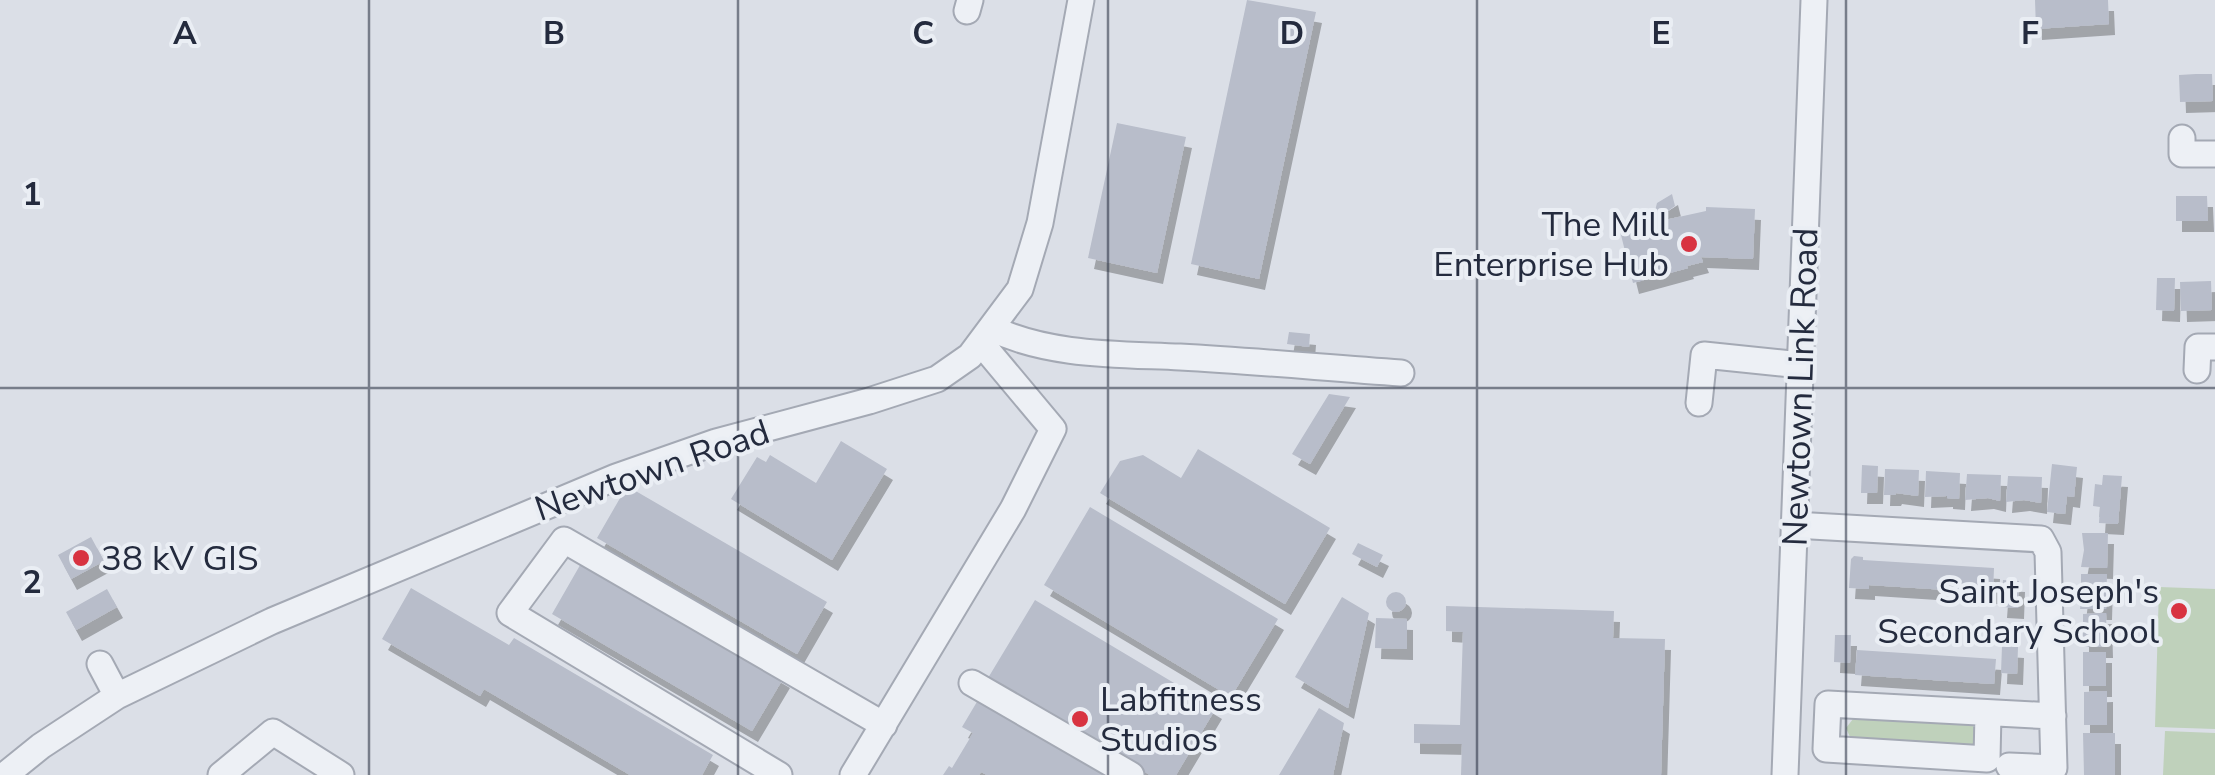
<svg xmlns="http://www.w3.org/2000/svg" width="2215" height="775" font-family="'Nunito Sans',sans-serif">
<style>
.green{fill:#bfd1bb}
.building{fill:#b8bdca;filter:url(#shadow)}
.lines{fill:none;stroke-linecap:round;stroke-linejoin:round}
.minor-casing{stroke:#a4a9b4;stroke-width:29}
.minor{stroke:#edf0f5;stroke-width:25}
.grid{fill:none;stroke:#242b3e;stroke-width:2.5;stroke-opacity:0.55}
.poi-dot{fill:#d83341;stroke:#eaeef4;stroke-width:4}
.labels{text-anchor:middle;stroke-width:8;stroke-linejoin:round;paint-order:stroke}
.poi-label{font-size:35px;fill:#242b3e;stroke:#eaeef4;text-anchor:end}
.street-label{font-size:35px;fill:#242b3e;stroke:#eaeef4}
.grid-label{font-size:32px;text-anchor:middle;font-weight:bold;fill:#242b3e;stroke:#eaeef4;stroke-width:8;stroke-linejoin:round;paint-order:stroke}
</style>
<defs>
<filter id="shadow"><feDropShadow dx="6" dy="11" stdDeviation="0" flood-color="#0004"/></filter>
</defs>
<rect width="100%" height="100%" fill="#dbdfe7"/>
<path class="green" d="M 2159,587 L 2215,589 L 2215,729 L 2155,727 Z
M 1865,717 L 1969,724 L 1976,728 L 1977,743 L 1969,749 L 1860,743 L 1850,737 L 1846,728 L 1853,719 Z
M 2165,731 L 2215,733 L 2215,775 L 2163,775 Z"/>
<path class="building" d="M 1247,0 L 1316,12 L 1259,279 L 1191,264 Z
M 2035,0 L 2108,0 L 2109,24 L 2036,29 Z
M 2196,74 L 2212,74 L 2213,101 L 2180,102 L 2179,75 Z
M 1117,123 L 1186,137 L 1157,273 L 1088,258 Z
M 1672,194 L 1675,206 L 1668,211 L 1665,220 L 1706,211 L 1706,207 L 1755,209 L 1753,259 L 1701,257 L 1703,262 L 1687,266 L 1688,268 L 1633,283 L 1620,231 L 1652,223 L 1657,203 Z
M 2176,196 L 2207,196 L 2208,221 L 2176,221 Z
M 2157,278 L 2175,278 L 2174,311 L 2156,310 Z
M 2211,281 L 2212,310 L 2181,311 L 2180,282 Z
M 1289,332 L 1310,334 L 1309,347 L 1287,344 Z
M 1329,394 L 1350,397 L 1310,464 L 1292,454 Z
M 841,441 L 887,469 L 832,560 L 731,499 L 757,457 L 766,462 L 770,455 L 816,483 Z
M 1198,449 L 1330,528 L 1285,604 L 1100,493 L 1120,461 L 1143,455 L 1181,478 Z
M 2052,464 L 2077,467 L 2074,497 L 2067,496 L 2065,514 L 2047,512 Z
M 1862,465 L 1878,466 L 1877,493 L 1861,493 Z
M 1885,469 L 1919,470 L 1918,496 L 1896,493 L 1895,495 L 1884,495 Z
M 1926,471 L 1960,473 L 1959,499 L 1947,498 L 1947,496 L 1925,497 Z
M 1967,474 L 2001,475 L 2000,501 L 1988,498 L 1965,500 Z
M 2103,475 L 2122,476 L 2118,524 L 2099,523 L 2100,507 L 2093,506 L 2095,484 L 2102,485 Z
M 2008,476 L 2042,477 L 2041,503 L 2024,500 L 2006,502 Z
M 627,486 L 827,602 L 797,654 L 597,538 Z
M 1090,507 L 1278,619 L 1231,697 L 1044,585 Z
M 2082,533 L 2108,533 L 2107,568 L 2081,567 L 2084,550 Z
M 91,537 L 104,561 L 71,579 L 58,555 Z
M 1358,543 L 1383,555 L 1377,567 L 1352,554 Z
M 1854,556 L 1863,557 L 1863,560 L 1994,568 L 1993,593 L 1869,585 L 1869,589 L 1849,588 L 1851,559 Z
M 583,560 L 784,677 L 752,731 L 552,614 Z
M 2081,574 L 2107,574 L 2106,609 L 2080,609 L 2083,586 L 2081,586 Z
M 2003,580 L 2019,581 L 2018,608 L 2001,607 Z
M 411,588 L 509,645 L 514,638 L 713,755 L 702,775 L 630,775 L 484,689 L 480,696 L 382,639 Z
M 107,589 L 117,607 L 76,630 L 66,612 Z
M1386 602a10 10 0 1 1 20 0a10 10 0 1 1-20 0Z
M 1342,597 L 1369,613 L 1348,708 L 1295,677 Z
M 1035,600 L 1216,708 L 1176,775 L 1150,775 L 988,678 Z
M 1446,606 L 1614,611 L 1613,638 L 1665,639 L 1661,775 L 1461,775 L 1462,744 L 1414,743 L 1414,724 L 1460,725 L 1463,632 L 1446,631 Z
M 2106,613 L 2107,647 L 2083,647 L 2083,614 Z
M 1376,618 L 1407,619 L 1407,649 L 1375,648 Z
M 1835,635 L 1851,635 L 1850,663 L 1834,662 Z
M 2002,646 L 2018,647 L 2017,674 L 2001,673 Z
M 1857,650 L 1996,659 L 1994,684 L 1855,675 Z
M 2083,652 L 2106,652 L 2106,686 L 2083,686 Z
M 2107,691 L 2107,725 L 2084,725 L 2084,692 Z
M 981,695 L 1114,775 L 987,775 L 981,772 L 979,775 L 943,775 L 949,766 L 952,768 L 973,733 L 962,727 Z
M 1319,708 L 1344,723 L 1333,775 L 1279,775 Z
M 2083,733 L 2115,733 L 2115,775 L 2084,775 Z"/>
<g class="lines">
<g class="minor-casing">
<path id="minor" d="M 967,11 L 970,0
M 2182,138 L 2182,154 L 2215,154
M 993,329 C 1050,356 1118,354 1180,357 C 1254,361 1328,368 1401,373
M 2197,370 L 2198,347 L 2215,347
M 1699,403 L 1704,355 L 1801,365
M 1794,525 L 2041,539 L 2048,552 L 2054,768 L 2009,766
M 100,664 L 117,696
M 972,683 L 1131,775
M 1988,713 L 1987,759 L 1826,749 L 1828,704 L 2053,716
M 5,775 L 41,746 L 117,696 L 272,621 L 616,477 L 716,442 L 869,401 L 937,379 L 970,356 L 1020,289 L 1040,223 L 1081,0
M 221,775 L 273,732 L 341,775
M 779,775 L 510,613 L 564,540 L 884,725
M 853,775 L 1013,509 L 1053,429 L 981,343
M 1785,775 L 1814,0"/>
</g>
<use href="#minor" class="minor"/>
</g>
<path class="grid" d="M 369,0 L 369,775M 738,0 L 738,775M 1108,0 L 1108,775M 1477,0 L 1477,775M 1846,0 L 1846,775M 0,388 L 2215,388"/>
<g class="poi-dot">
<circle cx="1689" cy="244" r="10"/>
<circle cx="81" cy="558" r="10"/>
<circle cx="2179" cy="611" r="10"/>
<circle cx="1080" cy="719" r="10"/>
</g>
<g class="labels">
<g class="poi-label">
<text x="1669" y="236">The Mill<tspan x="1669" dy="40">Enterprise Hub</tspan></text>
<text x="101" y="570" text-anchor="start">38 kV GIS</text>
<text x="2159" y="603">Saint Joseph's<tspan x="2159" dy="40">Secondary School</tspan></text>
<text x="1100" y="711" text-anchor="start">Labfitness<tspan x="1100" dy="40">Studios</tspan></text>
</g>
<g class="street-label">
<text transform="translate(1800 387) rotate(-88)" y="12">Newtown Link Road</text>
<text transform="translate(652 470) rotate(-19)" y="12">Newtown Road</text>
</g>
</g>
<g class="grid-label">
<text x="185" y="44">A</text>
<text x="554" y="44">B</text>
<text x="923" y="44">C</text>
<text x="1292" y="44">D</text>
<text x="1661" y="44">E</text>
<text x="2030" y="44">F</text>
<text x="32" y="205">1</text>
<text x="32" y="593">2</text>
</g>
</svg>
